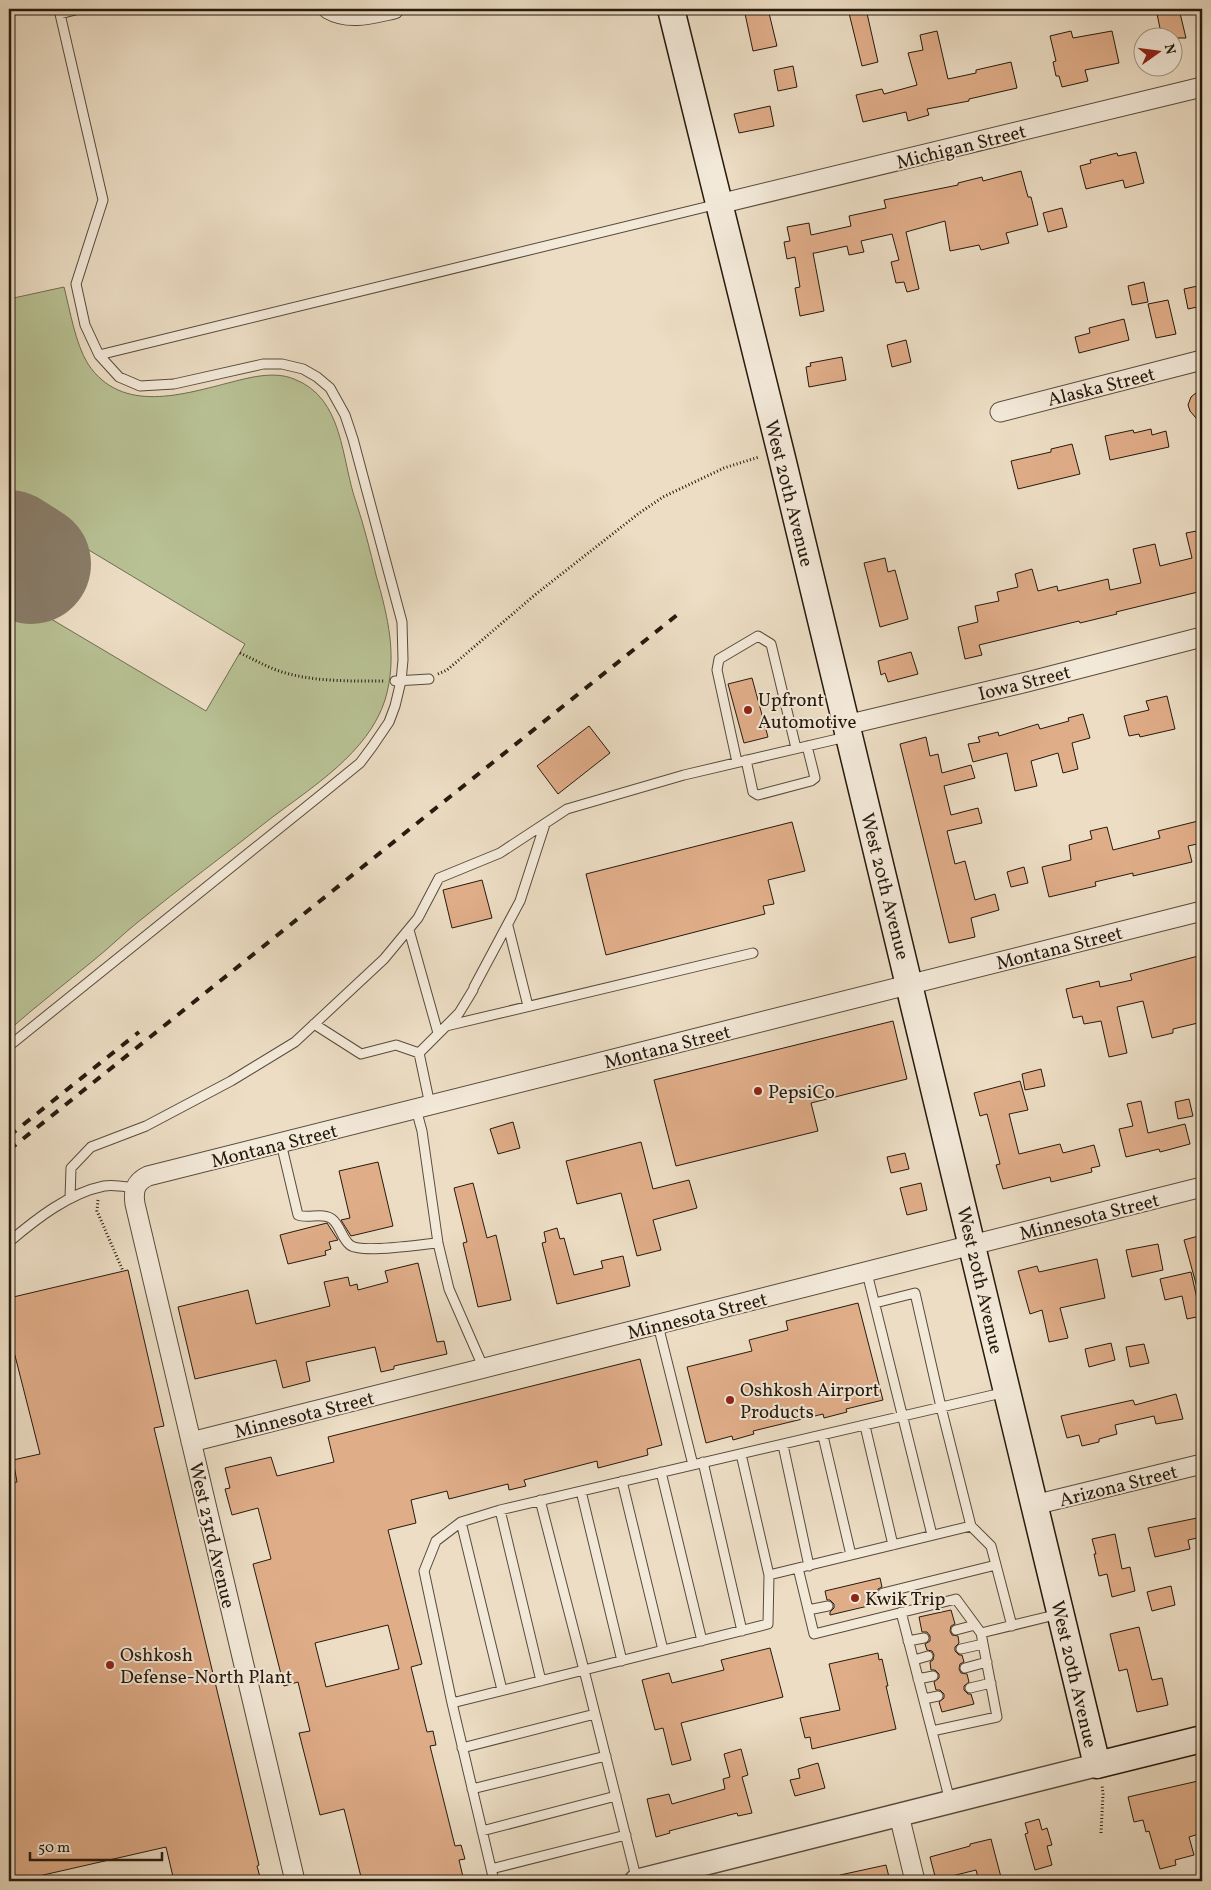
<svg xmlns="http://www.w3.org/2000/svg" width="1211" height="1890" font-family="Vollkorn,serif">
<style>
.green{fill:#b8c194;stroke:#6f6e50}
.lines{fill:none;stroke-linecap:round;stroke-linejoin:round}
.runway{stroke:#897c68;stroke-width:120}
.building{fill:#e0ad89;stroke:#261a0d;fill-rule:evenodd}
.service-casing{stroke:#584b3b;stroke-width:11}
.minor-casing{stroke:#584b3b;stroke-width:21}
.tertiary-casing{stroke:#584b3b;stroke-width:25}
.secondary-casing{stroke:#261a0d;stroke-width:29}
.path{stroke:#261a0d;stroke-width:3;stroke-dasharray:1 2.5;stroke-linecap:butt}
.service{stroke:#f3e9d9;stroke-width:9}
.minor{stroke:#f3e9d9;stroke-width:19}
.tertiary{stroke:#f3e9d9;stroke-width:22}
.secondary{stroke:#f3e9d9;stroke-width:26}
.rail{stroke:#261a0d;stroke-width:4;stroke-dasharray:9 9;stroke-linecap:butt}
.poi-dot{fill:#8f2418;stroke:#f3e9d9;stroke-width:2}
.labels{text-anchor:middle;stroke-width:4;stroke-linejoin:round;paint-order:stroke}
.street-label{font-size:19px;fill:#261a0d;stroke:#f3e9d9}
.poi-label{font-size:19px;fill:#261a0d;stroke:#f3e9d9;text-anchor:start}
</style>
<rect width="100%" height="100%" fill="#ecddc4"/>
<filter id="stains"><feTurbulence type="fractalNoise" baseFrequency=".004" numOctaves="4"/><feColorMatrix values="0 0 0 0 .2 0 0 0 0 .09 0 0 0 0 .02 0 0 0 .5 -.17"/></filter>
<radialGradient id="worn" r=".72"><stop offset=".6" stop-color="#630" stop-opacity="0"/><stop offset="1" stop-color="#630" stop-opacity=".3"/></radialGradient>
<path class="green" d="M 64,287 C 70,310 75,343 88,364 C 122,415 184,394 232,382 C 251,377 275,371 294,379 C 344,398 341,459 356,502 C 364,526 370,550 376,575 C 388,617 398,657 385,700 C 368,753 312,787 270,819 C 226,854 181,887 138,922 C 123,934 109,948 94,960 C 66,983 36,1006 9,1030 L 9,594 L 206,711 L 245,644 L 9,502 L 9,299 Z"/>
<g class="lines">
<path class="runway" d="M 9,550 L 31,564"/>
</g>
<path class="building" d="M 744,9 L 768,9 L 777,46 L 753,51 Z
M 848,9 L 866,9 L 878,62 L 862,66 Z
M 1156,9 L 1179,9 L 1186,38 L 1162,38 Z
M 937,31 L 948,79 L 976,73 L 976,70 L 1011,62 L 1017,88 L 969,99 L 969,101 L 927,109 L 929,115 L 908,121 L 906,112 L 863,122 L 856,95 L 882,89 L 884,94 L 917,85 L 908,53 L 923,50 L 920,35 Z
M 1071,31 L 1073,38 L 1112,31 L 1119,63 L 1085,70 L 1088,81 L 1062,87 L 1059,76 L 1056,76 L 1053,62 L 1056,61 L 1050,36 Z
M 793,66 L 797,87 L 778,91 L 774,70 Z
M 770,106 L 774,126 L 739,133 L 734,114 Z
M 1136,152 L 1144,183 L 1125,188 L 1123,180 L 1086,189 L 1080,166 L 1091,163 L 1090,160 L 1117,153 L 1118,156 Z
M 1021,171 L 1028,197 L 1031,197 L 1038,225 L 1006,233 L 1009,243 L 981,250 L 979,245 L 950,251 L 945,221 L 906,232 L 919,289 L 907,292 L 904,282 L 896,283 L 891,262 L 899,260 L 892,234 L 861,241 L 864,252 L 849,255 L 847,246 L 815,253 L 813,253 L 824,311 L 800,316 L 795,288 L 800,287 L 795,257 L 787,259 L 784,242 L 790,241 L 787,227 L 809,223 L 811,235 L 851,226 L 849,216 L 886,208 L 884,200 L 958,185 L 958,183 L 982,177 L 983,181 Z
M 1062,208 L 1067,227 L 1048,232 L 1043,213 Z
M 1144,282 L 1148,302 L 1132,305 L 1128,286 Z
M 1202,285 L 1202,306 L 1188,309 L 1184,289 Z
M 1168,300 L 1176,334 L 1156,338 L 1148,304 Z
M 1124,319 L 1129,340 L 1079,353 L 1075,337 L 1090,333 L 1089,328 Z
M 906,340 L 911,362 L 892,367 L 887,345 Z
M 842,357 L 846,380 L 809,387 L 806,367 L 811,366 L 810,363 Z
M 1202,388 L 1202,425 L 1190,411 L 1188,405 L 1191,397 Z
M 1151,429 L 1152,435 L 1166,431 L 1169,447 L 1110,460 L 1105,436 L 1133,430 L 1134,433 Z
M 1072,444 L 1080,474 L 1018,489 L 1011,461 L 1051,452 L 1051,449 Z
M 1202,530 L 1202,591 L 1116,612 L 1117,614 L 1080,623 L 1079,621 L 979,645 L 982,655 L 965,659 L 958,627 L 978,622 L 975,606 L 999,601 L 997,592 L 1018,587 L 1015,574 L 1032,569 L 1038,591 L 1057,586 L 1058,591 L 1108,579 L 1110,590 L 1141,583 L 1133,549 L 1155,544 L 1160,566 L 1192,558 L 1186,533 Z
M 885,558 L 888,572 L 895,570 L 908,619 L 880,627 L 864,563 Z
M 911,652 L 918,674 L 888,682 L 885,673 L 881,675 L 878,661 Z
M 752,678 L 768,737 L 744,743 L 728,684 Z
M 1167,696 L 1175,729 L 1140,737 L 1139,734 L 1129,736 L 1124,716 L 1149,710 L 1146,701 Z
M 1083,714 L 1090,738 L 1072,743 L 1078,769 L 1063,773 L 1058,753 L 1031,761 L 1037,786 L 1015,791 L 1007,753 L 973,762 L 968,744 L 980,742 L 978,737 L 998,732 L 999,736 L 1038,724 L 1040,729 L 1069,721 L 1068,718 Z
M 589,726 L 610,753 L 558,794 L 537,766 Z
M 926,737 L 930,756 L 938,754 L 942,773 L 971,765 L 975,778 L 944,786 L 951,815 L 978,808 L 982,823 L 947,831 L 955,864 L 965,861 L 975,900 L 995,894 L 999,910 L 971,918 L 975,937 L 949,943 L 900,744 Z
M 1202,820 L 1202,843 L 1188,846 L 1192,862 L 1133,876 L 1133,873 L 1095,882 L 1096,886 L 1049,897 L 1042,867 L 1071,860 L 1069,845 L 1092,839 L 1090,831 L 1107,827 L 1113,850 L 1160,838 L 1158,831 Z
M 792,822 L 805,871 L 768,880 L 774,904 L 763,906 L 765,914 L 606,955 L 586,874 Z
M 1024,867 L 1028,883 L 1011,887 L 1007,872 Z
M 482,880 L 492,918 L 452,928 L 443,890 Z
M 1202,955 L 1202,980 L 1199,980 L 1202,995 L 1202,1022 L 1173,1029 L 1173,1033 L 1152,1038 L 1143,1001 L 1117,1007 L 1127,1053 L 1109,1057 L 1101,1021 L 1084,1024 L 1082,1016 L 1073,1018 L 1066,989 L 1099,981 L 1100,987 L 1132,980 L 1130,974 Z
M 893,1021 L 907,1079 L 811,1103 L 818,1131 L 676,1166 L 654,1080 Z
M 1041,1069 L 1045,1086 L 1025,1090 L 1022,1074 Z
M 1020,1081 L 1028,1110 L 1009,1114 L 1019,1154 L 1060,1144 L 1063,1153 L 1094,1145 L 1100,1166 L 1091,1168 L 1092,1172 L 1051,1182 L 1050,1177 L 1003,1189 L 996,1165 L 1000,1164 L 987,1114 L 980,1116 L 974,1093 Z
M 1189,1099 L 1193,1116 L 1178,1119 L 1175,1102 Z
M 1141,1101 L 1148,1133 L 1185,1124 L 1190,1144 L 1160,1152 L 1159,1149 L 1126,1157 L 1119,1129 L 1133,1126 L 1127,1104 Z
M 513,1122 L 520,1148 L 498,1154 L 490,1129 Z
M 641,1142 L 653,1189 L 689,1180 L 697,1208 L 653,1220 L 661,1250 L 637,1256 L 621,1193 L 577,1204 L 566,1161 Z
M 905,1153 L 909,1169 L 891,1173 L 887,1157 Z
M 378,1162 L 393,1226 L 351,1236 L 341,1220 L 350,1218 L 339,1171 Z
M 473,1183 L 487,1238 L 496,1235 L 511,1300 L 478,1307 L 463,1243 L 467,1242 L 454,1188 Z
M 921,1183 L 927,1210 L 907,1215 L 900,1188 Z
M 327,1223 L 338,1240 L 329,1242 L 331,1249 L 325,1251 L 326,1255 L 288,1264 L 280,1235 Z
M 557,1228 L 560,1239 L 564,1238 L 574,1275 L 603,1268 L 601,1261 L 623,1256 L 630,1286 L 557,1304 L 542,1243 L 546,1242 L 544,1232 Z
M 1202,1235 L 1202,1290 L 1198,1291 L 1184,1240 Z
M 1158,1244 L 1163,1270 L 1132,1277 L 1126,1250 Z
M 1097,1259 L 1105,1298 L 1060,1308 L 1068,1338 L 1049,1342 L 1042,1310 L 1030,1314 L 1018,1271 L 1037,1266 L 1039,1272 Z
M 418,1263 L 437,1342 L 444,1341 L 447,1354 L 394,1366 L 394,1369 L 381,1372 L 375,1347 L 306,1362 L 310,1381 L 283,1388 L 276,1360 L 195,1379 L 178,1307 L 248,1290 L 256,1324 L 330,1306 L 324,1282 L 348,1277 L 350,1286 L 357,1284 L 358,1290 L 388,1282 L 385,1271 Z
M 128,1270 L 164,1426 L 154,1428 L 259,1865 L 257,1866 L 261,1881 L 174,1881 L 166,1847 L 17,1881 L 9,1881 L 9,1484 L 17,1482 L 13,1460 L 40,1454 L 9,1332 L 9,1298 Z
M 1191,1272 L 1201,1316 L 1187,1319 L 1182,1296 L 1165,1300 L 1160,1279 Z
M 858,1303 L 883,1400 L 846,1409 L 847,1412 L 824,1418 L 823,1414 L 753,1431 L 754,1434 L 733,1440 L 732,1436 L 706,1443 L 687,1367 L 752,1351 L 749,1340 L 788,1330 L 786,1321 Z
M 1111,1343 L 1115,1360 L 1089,1367 L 1085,1349 Z
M 1144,1344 L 1149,1363 L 1130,1367 L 1126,1347 Z
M 640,1359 L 662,1445 L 647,1449 L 648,1455 L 598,1468 L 597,1461 L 524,1480 L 526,1486 L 509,1490 L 508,1484 L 449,1499 L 447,1491 L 411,1500 L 416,1523 L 388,1530 L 422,1664 L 411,1667 L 427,1732 L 433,1731 L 436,1745 L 430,1746 L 455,1846 L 461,1845 L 465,1859 L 459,1860 L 464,1881 L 362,1881 L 344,1809 L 320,1815 L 299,1733 L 310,1731 L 298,1682 L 284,1686 L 253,1564 L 271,1559 L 258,1508 L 232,1515 L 225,1489 L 230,1488 L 225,1468 L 271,1457 L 277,1476 L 334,1462 L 328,1437 ZM 388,1625 L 399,1669 L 326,1687 L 315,1643 Z
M 1176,1394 L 1183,1419 L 1156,1424 L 1154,1416 L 1115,1425 L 1117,1434 L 1099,1439 L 1099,1442 L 1082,1446 L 1079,1435 L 1067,1438 L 1061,1416 L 1133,1400 L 1135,1405 Z
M 1202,1517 L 1202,1537 L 1188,1540 L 1190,1549 L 1155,1557 L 1148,1528 Z
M 1115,1534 L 1122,1569 L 1130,1567 L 1135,1591 L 1112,1597 L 1107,1574 L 1099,1576 L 1094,1554 L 1096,1554 L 1092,1539 Z
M 880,1578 L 882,1587 L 878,1589 L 877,1594 L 879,1598 L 885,1599 L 885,1602 L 830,1615 L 830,1612 L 834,1608 L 834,1604 L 830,1600 L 827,1600 L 825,1591 Z
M 1171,1586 L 1175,1605 L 1152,1611 L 1147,1592 Z
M 951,1610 L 955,1624 L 951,1626 L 950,1631 L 952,1635 L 958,1636 L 959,1643 L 955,1647 L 955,1651 L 959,1655 L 962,1655 L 964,1662 L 960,1664 L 959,1669 L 961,1673 L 967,1674 L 969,1682 L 964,1686 L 964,1690 L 968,1694 L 971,1694 L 974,1704 L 942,1712 L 939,1702 L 944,1698 L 944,1694 L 940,1690 L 936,1690 L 934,1682 L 939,1678 L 939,1674 L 935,1670 L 931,1670 L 930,1662 L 933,1660 L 934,1655 L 932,1651 L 927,1650 L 925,1644 L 930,1641 L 930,1636 L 927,1632 L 922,1632 L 919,1617 Z
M 1139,1627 L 1152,1680 L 1162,1678 L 1168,1705 L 1137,1712 L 1127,1669 L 1119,1671 L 1110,1634 Z
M 770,1648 L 783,1697 L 681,1723 L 691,1760 L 672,1765 L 663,1728 L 655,1730 L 642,1680 L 669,1673 L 672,1683 L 724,1670 L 721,1660 Z
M 878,1653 L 879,1660 L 882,1659 L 888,1686 L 886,1686 L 896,1729 L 812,1749 L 810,1737 L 805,1738 L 800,1718 L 840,1710 L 829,1664 Z
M 741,1749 L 748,1775 L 742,1777 L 752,1813 L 738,1816 L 737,1813 L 669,1831 L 670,1833 L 656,1837 L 647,1799 L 669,1794 L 672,1804 L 725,1789 L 723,1779 L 730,1777 L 724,1754 Z
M 818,1763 L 825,1788 L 795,1796 L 790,1780 L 800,1778 L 798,1769 Z
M 1198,1781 L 1202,1800 L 1202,1833 L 1189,1837 L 1194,1855 L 1175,1860 L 1176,1865 L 1160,1869 L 1149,1831 L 1146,1832 L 1143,1820 L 1134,1822 L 1128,1797 Z
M 1039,1819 L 1042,1830 L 1047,1828 L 1052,1845 L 1047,1846 L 1052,1865 L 1035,1870 L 1025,1834 L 1028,1833 L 1025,1823 Z
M 991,1839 L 1002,1881 L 979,1881 L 976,1870 L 936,1880 L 930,1857 L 970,1846 L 970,1844 Z
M 886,1865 L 890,1881 L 841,1881 L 840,1875 Z"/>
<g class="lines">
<g class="service-casing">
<path id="service" d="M 99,355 L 718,204
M 395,681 L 429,679
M 746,760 L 753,792 L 758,795 L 811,781 L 815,778 L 807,746
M 737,762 L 717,670 L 719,659 L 758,636 L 771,644 L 796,748
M 508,926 L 528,1006
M 409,930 L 438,1033
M 474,987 L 520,901 L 545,824
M 314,1024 L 361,1054 L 396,1045 L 419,1053
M 446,1026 L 753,953
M 9,1046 L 317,798 L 360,763 L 372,747 L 389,722 L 395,706 L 401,681 L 403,660 L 402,622 L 353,439 L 345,415 L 330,388 L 317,377 L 303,369 L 282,364 L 263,364 L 174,384 L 140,386 L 119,377 L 99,355 L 85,325 L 76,284 L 103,200 L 60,14 L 79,9
M 430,1105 L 419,1053 L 459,1013 L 473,990
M 416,1109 L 422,1131 L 438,1243 L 449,1289 L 484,1369
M 281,1143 L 298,1215 C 308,1219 323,1212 332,1219 C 340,1225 342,1239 350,1245 C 361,1254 422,1244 438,1243
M 70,1198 L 71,1168 L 91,1147 L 146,1126 L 231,1081 L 295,1042 L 384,959 L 418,918 L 439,878 L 500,853 L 567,809 L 684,775 L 846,737
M 9,1242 C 36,1219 69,1193 104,1186 C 114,1184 126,1187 135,1188
M 867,1273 L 932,1535
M 875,1303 L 915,1293 L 941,1407 L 971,1526 L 991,1546 L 1012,1626
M 658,1325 L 693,1465
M 865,1426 L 893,1545
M 823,1436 L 851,1555
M 783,1445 L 809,1566
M 741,1454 L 769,1575
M 703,1462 L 742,1631
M 661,1472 L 702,1641
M 622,1481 L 663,1650
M 581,1491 L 622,1661
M 500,1510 L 541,1681
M 461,1522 L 502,1690
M 798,1568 L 814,1634 L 956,1599 L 981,1633 L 997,1717 L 932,1731
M 883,1593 L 996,1565
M 808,1610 L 828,1606
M 901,1612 L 950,1801
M 956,1630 L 975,1625
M 981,1633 L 1059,1614
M 908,1641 L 924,1638
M 961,1649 L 983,1644
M 914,1660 L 928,1656
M 965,1668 L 987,1662
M 918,1679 L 933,1676
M 970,1688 L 991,1683
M 924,1699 L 938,1696
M 452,1703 L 584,1670 L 540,1500
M 462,1748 L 595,1714
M 472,1789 L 606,1756
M 482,1831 L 616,1796
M 491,1869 L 626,1835
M 494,1881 L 452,1703 L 424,1571 L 436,1541 L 461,1522 L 500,1510 L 1006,1392
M 637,1881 L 584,1670 L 768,1624 L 769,1575 L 971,1526"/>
</g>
<g class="minor-casing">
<path id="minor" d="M 328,9 C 349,21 371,14 394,9
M 719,204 L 1202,87
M 1000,412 L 1202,360
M 846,725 L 1027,682 L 1202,637
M 191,1442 L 1202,1187
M 1034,1505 L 1202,1464
M 899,1815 L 915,1881
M 295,1881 L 135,1204 C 133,1191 135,1182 148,1176 L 1202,911"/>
</g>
<g class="tertiary-casing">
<path id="tertiary" d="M 636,1881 L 1097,1765"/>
</g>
<g class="secondary-casing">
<path id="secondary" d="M 671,9 L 782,458 L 1097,1765 L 1202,1739"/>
</g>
<path class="path" d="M 240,653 C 253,659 265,666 279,671 C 312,682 350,681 384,681
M 438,674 L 447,670 L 536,594 L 638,514 L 663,497 L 724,468 L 759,457
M 98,1200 L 97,1211 L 123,1271
M 1101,1833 L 1103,1794 L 1102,1785"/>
<use href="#service" class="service"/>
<use href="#minor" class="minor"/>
<use href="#tertiary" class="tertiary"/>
<use href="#secondary" class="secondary"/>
<path class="rail" d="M 9,1136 L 139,1032
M 9,1150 L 682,611"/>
</g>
<g class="poi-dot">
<circle cx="748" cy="710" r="5"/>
<circle cx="758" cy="1091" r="5"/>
<circle cx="730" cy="1400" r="5"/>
<circle cx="855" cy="1598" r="5"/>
<circle cx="110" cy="1665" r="5"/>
</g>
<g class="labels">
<g class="street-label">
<text transform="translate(961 146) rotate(-14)" y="7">Michigan Street</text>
<text transform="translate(1101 386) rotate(-14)" y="7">Alaska Street</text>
<text transform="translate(790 493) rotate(76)" y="7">West 20th Avenue</text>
<text transform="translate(1024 682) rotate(-14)" y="7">Iowa Street</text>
<text transform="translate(886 886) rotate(76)" y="7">West 20th Avenue</text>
<text transform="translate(1059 947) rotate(-14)" y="7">Montana Street</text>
<text transform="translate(667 1046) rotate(-14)" y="7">Montana Street</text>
<text transform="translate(274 1145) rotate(-14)" y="7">Montana Street</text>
<text transform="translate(1089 1216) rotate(-14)" y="7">Minnesota Street</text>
<text transform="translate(981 1280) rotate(77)" y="7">West 20th Avenue</text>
<text transform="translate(697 1315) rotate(-14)" y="7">Minnesota Street</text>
<text transform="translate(304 1414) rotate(-14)" y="7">Minnesota Street</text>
<text transform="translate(1118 1485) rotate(-14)" y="7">Arizona Street</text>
<text transform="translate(213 1535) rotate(77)" y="7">West 23rd Avenue</text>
<text transform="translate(1075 1674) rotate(77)" y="7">West 20th Avenue</text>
</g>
<g class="poi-label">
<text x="758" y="706">Upfront<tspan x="758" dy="22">Automotive</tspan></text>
<text x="768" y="1098">PepsiCo</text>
<text x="740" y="1396">Oshkosh Airport<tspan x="740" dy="22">Products</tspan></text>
<text x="865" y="1605">Kwik Trip</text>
<text x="120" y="1661">Oshkosh<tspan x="120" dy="22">Defense-North Plant</tspan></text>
</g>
</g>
<rect width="1211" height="1890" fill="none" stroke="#ecddc4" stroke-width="30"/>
<rect x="10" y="10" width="1191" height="1870" fill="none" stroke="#261a0d" stroke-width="2.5"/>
<rect x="15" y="15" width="1181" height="1860" fill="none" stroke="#261a0d"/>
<g transform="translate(1158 52) rotate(76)"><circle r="24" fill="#f3e9d9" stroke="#a19687"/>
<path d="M0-4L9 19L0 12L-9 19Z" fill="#8f2418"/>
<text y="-8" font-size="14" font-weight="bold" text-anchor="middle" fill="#261a0d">N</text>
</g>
<path d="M30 1852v8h132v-8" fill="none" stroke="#261a0d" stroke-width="2.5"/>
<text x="38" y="1852" font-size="15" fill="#261a0d" stroke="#f3e9d9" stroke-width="4" paint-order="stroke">50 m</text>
<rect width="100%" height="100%" filter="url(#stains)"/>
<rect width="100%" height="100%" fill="url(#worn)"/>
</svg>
